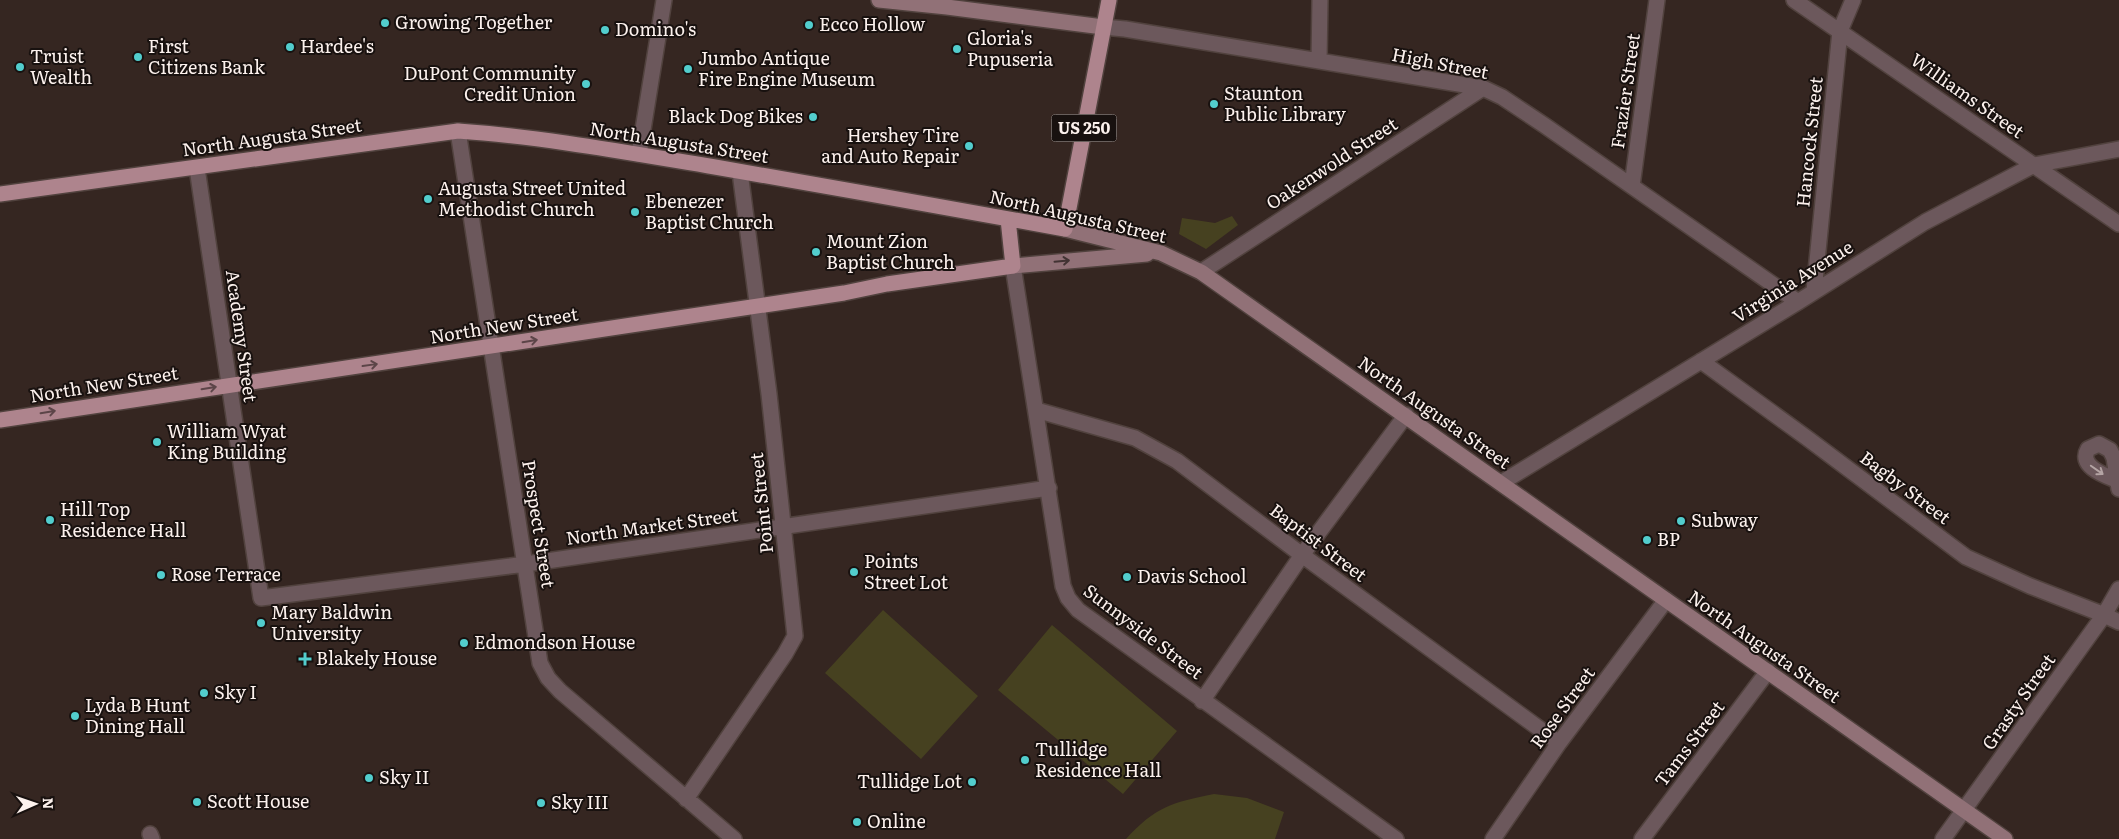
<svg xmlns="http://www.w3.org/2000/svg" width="2119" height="839" font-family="Literata,serif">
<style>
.green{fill:#464120}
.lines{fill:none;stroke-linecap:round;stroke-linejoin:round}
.street-casing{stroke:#51423e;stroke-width:18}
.secondary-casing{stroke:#51423e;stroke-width:18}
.primary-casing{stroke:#51423e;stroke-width:18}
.street{stroke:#6c585c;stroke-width:15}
.secondary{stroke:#917177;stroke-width:15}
.primary{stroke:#ae848d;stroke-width:15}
.oneway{stroke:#423333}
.oneway2{stroke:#5c4548}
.oneway3{stroke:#b4a4a4}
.poi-dot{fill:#52cdcd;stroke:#18110f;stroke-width:2}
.labels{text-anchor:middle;stroke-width:4;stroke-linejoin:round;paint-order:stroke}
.shield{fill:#18110f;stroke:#b8aeaa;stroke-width:1}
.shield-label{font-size:16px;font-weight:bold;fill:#fcf1ed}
.poi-label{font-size:18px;fill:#fcf1ed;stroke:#18110f;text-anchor:start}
.street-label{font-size:18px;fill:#fcf1ed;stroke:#18110f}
</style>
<rect width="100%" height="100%" fill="#352621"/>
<path class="green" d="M 1232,216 L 1238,225 L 1206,249 L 1179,234 L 1182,218 L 1215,223 Z
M 883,610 L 978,696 L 921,759 L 825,673 Z
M 1052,625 L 1177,731 L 1123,794 L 998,690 Z
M 1214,794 L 1247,798 L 1284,812 L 1275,839 L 1126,839 C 1155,807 1173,802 1214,794 Z"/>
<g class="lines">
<g class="street-casing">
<path id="street" d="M 1794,0 L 2119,224
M 1103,27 L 1125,29 L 1483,88 L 1502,97 L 1544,125 L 1798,302
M 1319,61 L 1320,0
M 458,131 L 540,663 L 548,678 L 560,691 L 734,839
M 639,154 L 664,0
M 197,168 L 261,598 L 526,564 L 1049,488
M 1632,186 L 1657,0
M 1013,266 L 1063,586 L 1068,598 L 1078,610 L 1396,839
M 1201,272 L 1483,88
M 1814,291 L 1840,31 L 1853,0
M 1701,361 L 1807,438 L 1966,557 L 2030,586 L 2102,614 L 2119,622
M 1036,410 L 1135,438 L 1177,461 L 1302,555 L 1559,743
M 2116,480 C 2104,475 2078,466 2088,449 L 2099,444 L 2110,450 L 2114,458 L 2119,489
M 1501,483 L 1798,302 L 1925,222 L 2034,165 L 2119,149
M 1202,701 L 1302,555 L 1406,415
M 686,799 L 785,654 L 795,636 L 769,394 L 740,172
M 150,834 L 152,839
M 1493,839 L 1559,743 L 1666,600
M 1642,839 L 1768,671
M 1943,839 L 2104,615 L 2119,589"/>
</g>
<g class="secondary-casing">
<path id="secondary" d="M 879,0 L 947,7 L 1103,27
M 1065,229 L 1161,253 L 1201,272 L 2005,839
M 1013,266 L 1147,254"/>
</g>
<g class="primary-casing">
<path id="primary" d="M 0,194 L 458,131 C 544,137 630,153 715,167 C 832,187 948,208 1065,229 L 1109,0
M 0,420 L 844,293 L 887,284 L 1013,266 L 1008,219"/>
</g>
<use href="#street" class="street"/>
<use href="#secondary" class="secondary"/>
<use href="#primary" class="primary"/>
</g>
<defs><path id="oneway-shaft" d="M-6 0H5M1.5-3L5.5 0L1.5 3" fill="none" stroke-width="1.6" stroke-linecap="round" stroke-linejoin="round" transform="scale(1.25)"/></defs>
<use class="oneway" href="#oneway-shaft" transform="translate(1062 261) rotate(-5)"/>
<g class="oneway2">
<use href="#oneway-shaft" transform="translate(530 341) rotate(-9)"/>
<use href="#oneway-shaft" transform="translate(370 365) rotate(-8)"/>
<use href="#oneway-shaft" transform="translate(209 388) rotate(-9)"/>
<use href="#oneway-shaft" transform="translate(48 412) rotate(-9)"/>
</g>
<use class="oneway3" href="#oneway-shaft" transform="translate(2097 470) rotate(35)"/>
<g class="poi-dot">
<circle cx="385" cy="23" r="5"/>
<circle cx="809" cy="25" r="5"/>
<circle cx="605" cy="30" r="5"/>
<circle cx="290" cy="47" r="5"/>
<circle cx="957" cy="49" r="5"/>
<circle cx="138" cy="57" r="5"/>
<circle cx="20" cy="67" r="5"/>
<circle cx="688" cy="69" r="5"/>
<circle cx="586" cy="84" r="5"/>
<circle cx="1214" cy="104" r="5"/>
<circle cx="813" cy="117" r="5"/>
<circle cx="969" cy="146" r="5"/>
<circle cx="428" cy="199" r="5"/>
<circle cx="635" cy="212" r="5"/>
<circle cx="816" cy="252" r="5"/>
<circle cx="157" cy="442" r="5"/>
<circle cx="50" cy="520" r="5"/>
<circle cx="1681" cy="521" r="5"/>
<circle cx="1647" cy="540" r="5"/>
<circle cx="854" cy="572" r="5"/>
<circle cx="161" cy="575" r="5"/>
<circle cx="1127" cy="577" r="5"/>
<circle cx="261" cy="623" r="5"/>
<circle cx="464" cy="643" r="5"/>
<path d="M302.5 651.5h5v5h5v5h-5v5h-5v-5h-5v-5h5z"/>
<circle cx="204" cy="693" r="5"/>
<circle cx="75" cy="716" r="5"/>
<circle cx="1025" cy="760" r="5"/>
<circle cx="369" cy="778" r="5"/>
<circle cx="972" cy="782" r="5"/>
<circle cx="197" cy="802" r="5"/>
<circle cx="541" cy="803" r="5"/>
<circle cx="857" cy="822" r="5"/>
</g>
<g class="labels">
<rect class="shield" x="1051.5" y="114.5" width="65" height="27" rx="4"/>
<g class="shield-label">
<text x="1084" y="134">US 250</text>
</g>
<g class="poi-label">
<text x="395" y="29">Growing Together</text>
<text x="819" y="31">Ecco Hollow</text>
<text x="615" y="36">Domino's</text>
<text x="967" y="45">Gloria's<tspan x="967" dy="21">Pupuseria</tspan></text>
<text x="148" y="53">First<tspan x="148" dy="21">Citizens Bank</tspan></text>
<text x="300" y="53">Hardee's</text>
<text x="30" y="63">Truist<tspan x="30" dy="21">Wealth</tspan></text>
<text x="698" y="65">Jumbo Antique<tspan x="698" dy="21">Fire Engine Museum</tspan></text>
<text x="576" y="80" text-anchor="end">DuPont Community<tspan x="576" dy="21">Credit Union</tspan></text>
<text x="1224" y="100">Staunton<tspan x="1224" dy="21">Public Library</tspan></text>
<text x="803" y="123" text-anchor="end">Black Dog Bikes</text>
<text x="959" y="142" text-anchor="end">Hershey Tire<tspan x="959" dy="21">and Auto Repair</tspan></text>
<text x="438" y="195">Augusta Street United<tspan x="438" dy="21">Methodist Church</tspan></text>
<text x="645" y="208">Ebenezer<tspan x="645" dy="21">Baptist Church</tspan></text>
<text x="826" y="248">Mount Zion<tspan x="826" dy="21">Baptist Church</tspan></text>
<text x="167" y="438">William Wyat<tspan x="167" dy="21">King Building</tspan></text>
<text x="60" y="516">Hill Top<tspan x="60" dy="21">Residence Hall</tspan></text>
<text x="1691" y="527">Subway</text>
<text x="1657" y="546">BP</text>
<text x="864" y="568">Points<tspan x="864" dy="21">Street Lot</tspan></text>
<text x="171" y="581">Rose Terrace</text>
<text x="1137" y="583">Davis School</text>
<text x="271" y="619">Mary Baldwin<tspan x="271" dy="21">University</tspan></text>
<text x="474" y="649">Edmondson House</text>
<text x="316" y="665">Blakely House</text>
<text x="214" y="699">Sky I</text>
<text x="85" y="712">Lyda B Hunt<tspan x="85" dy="21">Dining Hall</tspan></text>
<text x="1035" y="756">Tullidge<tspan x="1035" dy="21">Residence Hall</tspan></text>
<text x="379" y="784">Sky II</text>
<text x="962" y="788" text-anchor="end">Tullidge Lot</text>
<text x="207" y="808">Scott House</text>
<text x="551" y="809">Sky III</text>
<text x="867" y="828">Online</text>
</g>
<g class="street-label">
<text transform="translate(1440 64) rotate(11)" y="6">High Street</text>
<text transform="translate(1626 91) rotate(-82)" y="6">Frazier Street</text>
<text transform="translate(1967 96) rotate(35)" y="6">Williams Street</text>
<text transform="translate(272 138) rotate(-8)" y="6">North Augusta Street</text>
<text transform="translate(1810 142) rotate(-84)" y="6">Hancock Street</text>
<text transform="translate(679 143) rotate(9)" y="6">North Augusta Street</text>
<text transform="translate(1332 164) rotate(-33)" y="6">Oakenwold Street</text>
<text transform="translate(1078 217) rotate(13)" y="6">North Augusta Street</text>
<text transform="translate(1793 282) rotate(-32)" y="6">Virginia Avenue</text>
<text transform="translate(504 326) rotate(-9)" y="6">North New Street</text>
<text transform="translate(241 336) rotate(82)" y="6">Academy Street</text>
<text transform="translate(104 385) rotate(-9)" y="6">North New Street</text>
<text transform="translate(1434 413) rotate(35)" y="6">North Augusta Street</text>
<text transform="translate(1905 488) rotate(37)" y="6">Bagby Street</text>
<text transform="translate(762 503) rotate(-96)" y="6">Point Street</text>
<text transform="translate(538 524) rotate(81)" y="6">Prospect Street</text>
<text transform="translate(652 527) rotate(-8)" y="6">North Market Street</text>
<text transform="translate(1318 543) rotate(37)" y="6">Baptist Street</text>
<text transform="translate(1143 632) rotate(37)" y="6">Sunnyside Street</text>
<text transform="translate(1764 647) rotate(35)" y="6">North Augusta Street</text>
<text transform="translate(2019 702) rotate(-55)" y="6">Grasty Street</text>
<text transform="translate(1563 708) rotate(-54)" y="6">Rose Street</text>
<text transform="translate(1690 744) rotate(-53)" y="6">Tams Street</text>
</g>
</g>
<g transform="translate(35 804) rotate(88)" stroke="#18110f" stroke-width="4" paint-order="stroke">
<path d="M0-4L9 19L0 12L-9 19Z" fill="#fcf1ed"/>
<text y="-8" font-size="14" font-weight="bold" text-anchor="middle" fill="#fcf1ed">N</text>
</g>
</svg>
